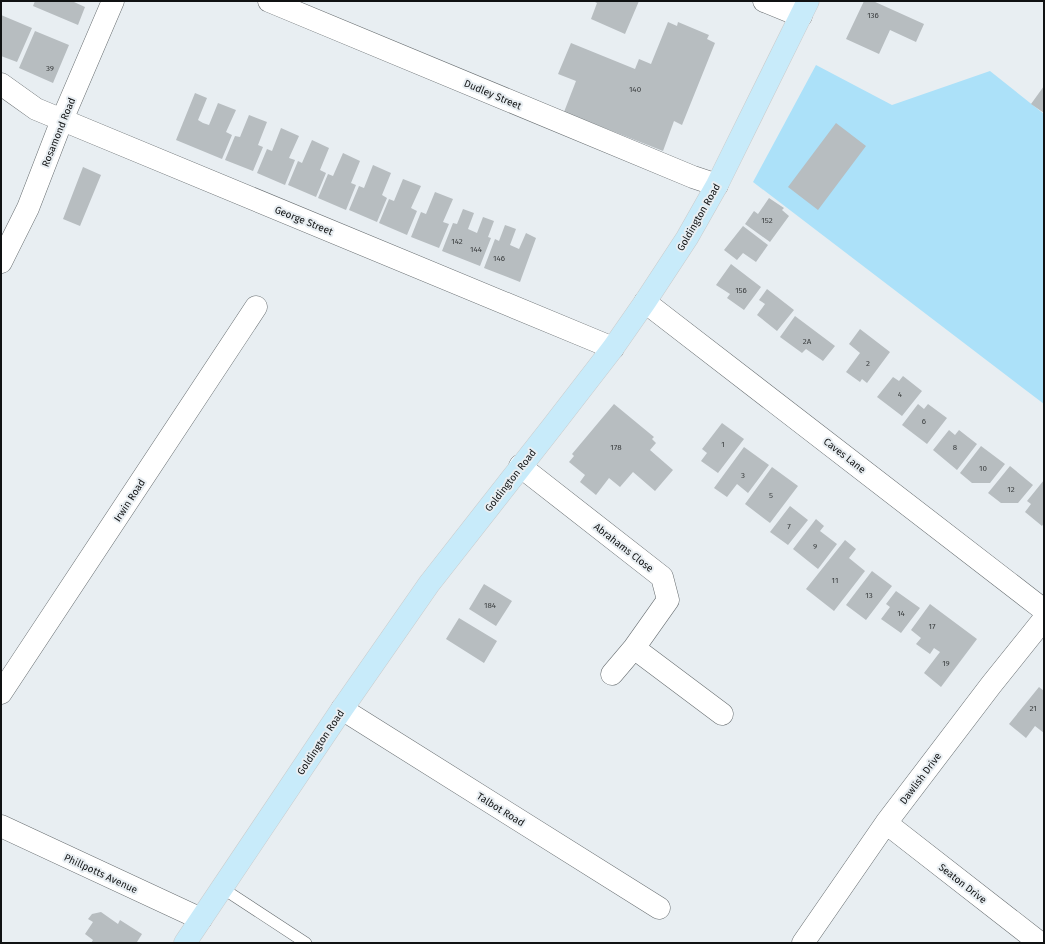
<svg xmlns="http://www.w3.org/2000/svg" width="1045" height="944" font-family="'Fira Sans',sans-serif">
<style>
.green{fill:#ace1f9}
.building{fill:#b7bdc0}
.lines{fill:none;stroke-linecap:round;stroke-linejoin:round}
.service-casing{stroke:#686e71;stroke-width:12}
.minor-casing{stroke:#686e71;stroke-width:23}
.primary-casing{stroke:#cacbcb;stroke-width:23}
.service{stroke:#fff;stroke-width:11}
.minor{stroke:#fff;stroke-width:22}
.primary{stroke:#c8ebfa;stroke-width:22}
.labels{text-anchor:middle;stroke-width:4;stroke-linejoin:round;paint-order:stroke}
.number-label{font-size:8px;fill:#3a3d3e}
.street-label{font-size:10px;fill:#101213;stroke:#e8eef2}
</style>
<rect width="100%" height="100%" fill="#e8eef2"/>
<path class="green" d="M 816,65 L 892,105 L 990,71 L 1044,114 L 1044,404 L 753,182 Z"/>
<path class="building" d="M 35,1 L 75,1 L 74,2 L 85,7 L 78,25 L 33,6 Z
M 593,1 L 639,1 L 625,34 L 591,19 L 597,3 Z
M 864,1 L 873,1 L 924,24 L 916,42 L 890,30 L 879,54 L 846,39 Z
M 1,15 L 32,28 L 17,62 L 1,56 Z
M 668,22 L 677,26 L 678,22 L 709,35 L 707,39 L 715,43 L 682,125 L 674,121 L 663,151 L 564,112 L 576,81 L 558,74 L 571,43 L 635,69 L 639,59 L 651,64 Z
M 35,31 L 69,45 L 53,83 L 19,68 Z
M 1044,86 L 1044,113 L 1031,104 Z
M 195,93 L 207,98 L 198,120 L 203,123 L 209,125 L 218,103 L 236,110 L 226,132 L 232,135 L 222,159 L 176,140 Z
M 249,115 L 267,122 L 258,145 L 263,147 L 253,171 L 225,160 L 235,136 L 240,137 Z
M 836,123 L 866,146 L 818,210 L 788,187 Z
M 281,128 L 299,136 L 289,158 L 295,160 L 285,185 L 257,173 L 267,149 L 272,151 Z
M 312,140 L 329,148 L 320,170 L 326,173 L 316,197 L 288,185 L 298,161 L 302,163 Z
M 343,153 L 360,161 L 351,183 L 356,185 L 346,210 L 318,198 L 328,174 L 333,176 Z
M 373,165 L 391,173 L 382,195 L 387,198 L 377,222 L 349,210 L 359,186 L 364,188 Z
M 83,167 L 101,175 L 80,226 L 63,219 Z
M 403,179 L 421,186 L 411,208 L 417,211 L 407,235 L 379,223 L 389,199 L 394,201 Z
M 435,192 L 453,199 L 443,222 L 449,224 L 439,248 L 411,237 L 421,212 L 426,214 Z
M 769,198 L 784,208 L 782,210 L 789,216 L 770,242 L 745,224 L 754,211 L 758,214 Z
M 463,209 L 474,213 L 468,229 L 477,233 L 483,217 L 494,221 L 488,237 L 491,238 L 480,266 L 442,251 L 453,223 L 457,224 Z
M 505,225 L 516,229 L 510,245 L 519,249 L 526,233 L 536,238 L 520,282 L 484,268 L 495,239 L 499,241 Z
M 743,226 L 768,245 L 756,262 L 743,253 L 737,260 L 724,250 Z
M 731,264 L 761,287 L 744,310 L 727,298 L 730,294 L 716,285 Z
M 767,289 L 794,310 L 777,331 L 757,315 L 765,304 L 759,300 Z
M 795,316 L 835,346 L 823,361 L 806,349 L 802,353 L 780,337 Z
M 860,329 L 890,352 L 867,383 L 862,379 L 860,382 L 846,372 L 860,353 L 849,344 Z
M 903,376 L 922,391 L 902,416 L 877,397 L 893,377 L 899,381 Z
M 614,404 L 654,437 L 652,439 L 656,443 L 650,450 L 673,470 L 655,491 L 633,472 L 620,487 L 609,478 L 596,495 L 580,482 L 585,475 L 569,462 L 574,456 L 572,454 Z
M 918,404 L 924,409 L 928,404 L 947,418 L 927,444 L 902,425 Z
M 722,423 L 744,439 L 718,473 L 701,461 L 707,453 L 702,449 Z
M 949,430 L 955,435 L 959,430 L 977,444 L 957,470 L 933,450 Z
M 981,446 L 1005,464 L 990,483 L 972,483 L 960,473 Z
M 744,447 L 769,465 L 748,493 L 737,484 L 727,497 L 714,488 Z
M 1010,466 L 1033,485 L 1018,503 L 1001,503 L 988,493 Z
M 772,467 L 798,486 L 770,523 L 745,504 Z
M 1044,480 L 1044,523 L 1042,526 L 1025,512 L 1031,504 L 1027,501 Z
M 790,506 L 808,520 L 788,545 L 770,532 Z
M 816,519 L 824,526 L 820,531 L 837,544 L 818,569 L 793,549 Z
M 845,540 L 856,549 L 849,558 L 865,571 L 834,611 L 806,589 Z
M 872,571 L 892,586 L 866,620 L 846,605 Z
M 484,584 L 512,601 L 496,626 L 469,609 Z
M 896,591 L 920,608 L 901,633 L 881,619 L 890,607 L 886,604 Z
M 930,604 L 977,639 L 941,687 L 924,673 L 940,652 L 934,648 L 930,654 L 916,644 L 921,638 L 911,630 Z
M 459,618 L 497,641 L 484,663 L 446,639 Z
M 1039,687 L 1044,691 L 1044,733 L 1035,726 L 1026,738 L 1009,724 Z
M 101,912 L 118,924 L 120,920 L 142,934 L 137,942 L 139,943 L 91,943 L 93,940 L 85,934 L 93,922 L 88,919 L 92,914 Z"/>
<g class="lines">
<g class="service-casing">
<path id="service" d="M 222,888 L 306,943"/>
</g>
<g class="minor-casing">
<path id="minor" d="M 269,1 L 693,177 L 717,185
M 764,1 L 801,16
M 1,84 L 36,109 L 613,348
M 1,262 L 28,208 L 62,120 L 113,1
M 645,302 L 1044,610
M 520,466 L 662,577 L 668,600 L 634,648 L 612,674
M 634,648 L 722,714
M 1,693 L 256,307
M 342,709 L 659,908
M 886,823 L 1040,943
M 1,826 L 201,919
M 803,943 L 886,823 L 991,685 L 1044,619"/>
</g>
<g class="primary-casing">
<path id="primary" d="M 185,943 L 342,709 L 429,584 L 552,427 L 613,348 L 645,302 L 687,238 L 717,185 L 808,1"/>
</g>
<use href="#service" class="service"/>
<use href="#minor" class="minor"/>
<use href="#primary" class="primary"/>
</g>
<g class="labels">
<g class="number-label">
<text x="873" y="18">136</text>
<text x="50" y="71">39</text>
<text x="635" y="92">140</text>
<text x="767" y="223">152</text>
<text x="457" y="244">142</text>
<text x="476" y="252">144</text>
<text x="499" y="261">146</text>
<text x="741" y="293">156</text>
<text x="807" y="344">2A</text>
<text x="868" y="366">2</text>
<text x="900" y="397">4</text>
<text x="924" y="424">6</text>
<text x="723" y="447">1</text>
<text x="616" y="450">178</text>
<text x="955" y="450">8</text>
<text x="983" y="471">10</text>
<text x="743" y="478">3</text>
<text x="1011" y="492">12</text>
<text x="771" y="498">5</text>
<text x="789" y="529">7</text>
<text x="815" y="549">9</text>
<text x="835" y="583">11</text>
<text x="869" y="598">13</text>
<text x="490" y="608">184</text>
<text x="901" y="616">14</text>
<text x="932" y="629">17</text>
<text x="946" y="666">19</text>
<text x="1033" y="711">21</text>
</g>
<g class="street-label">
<text transform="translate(493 94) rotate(23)" y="4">Dudley Street</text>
<text transform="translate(58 132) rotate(-68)" y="4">Rosamond Road</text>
<text transform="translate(698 217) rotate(-60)" y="4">Goldington Road</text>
<text transform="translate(304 220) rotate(22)" y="4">George Street</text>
<text transform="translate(845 455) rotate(38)" y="4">Caves Lane</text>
<text transform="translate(510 480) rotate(-52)" y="4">Goldington Road</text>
<text transform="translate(129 500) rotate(-57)" y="4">Irwin Road</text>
<text transform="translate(624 547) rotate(38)" y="4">Abrahams Close</text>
<text transform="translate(320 742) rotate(-56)" y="4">Goldington Road</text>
<text transform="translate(920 778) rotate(-53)" y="4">Dawlish Drive</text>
<text transform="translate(501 809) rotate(32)" y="4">Talbot Road</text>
<text transform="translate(101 873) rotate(25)" y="4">Phillpotts Avenue</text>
<text transform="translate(963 883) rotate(38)" y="4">Seaton Drive</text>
</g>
</g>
<rect width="1045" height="944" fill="none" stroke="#101213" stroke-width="4"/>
</svg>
